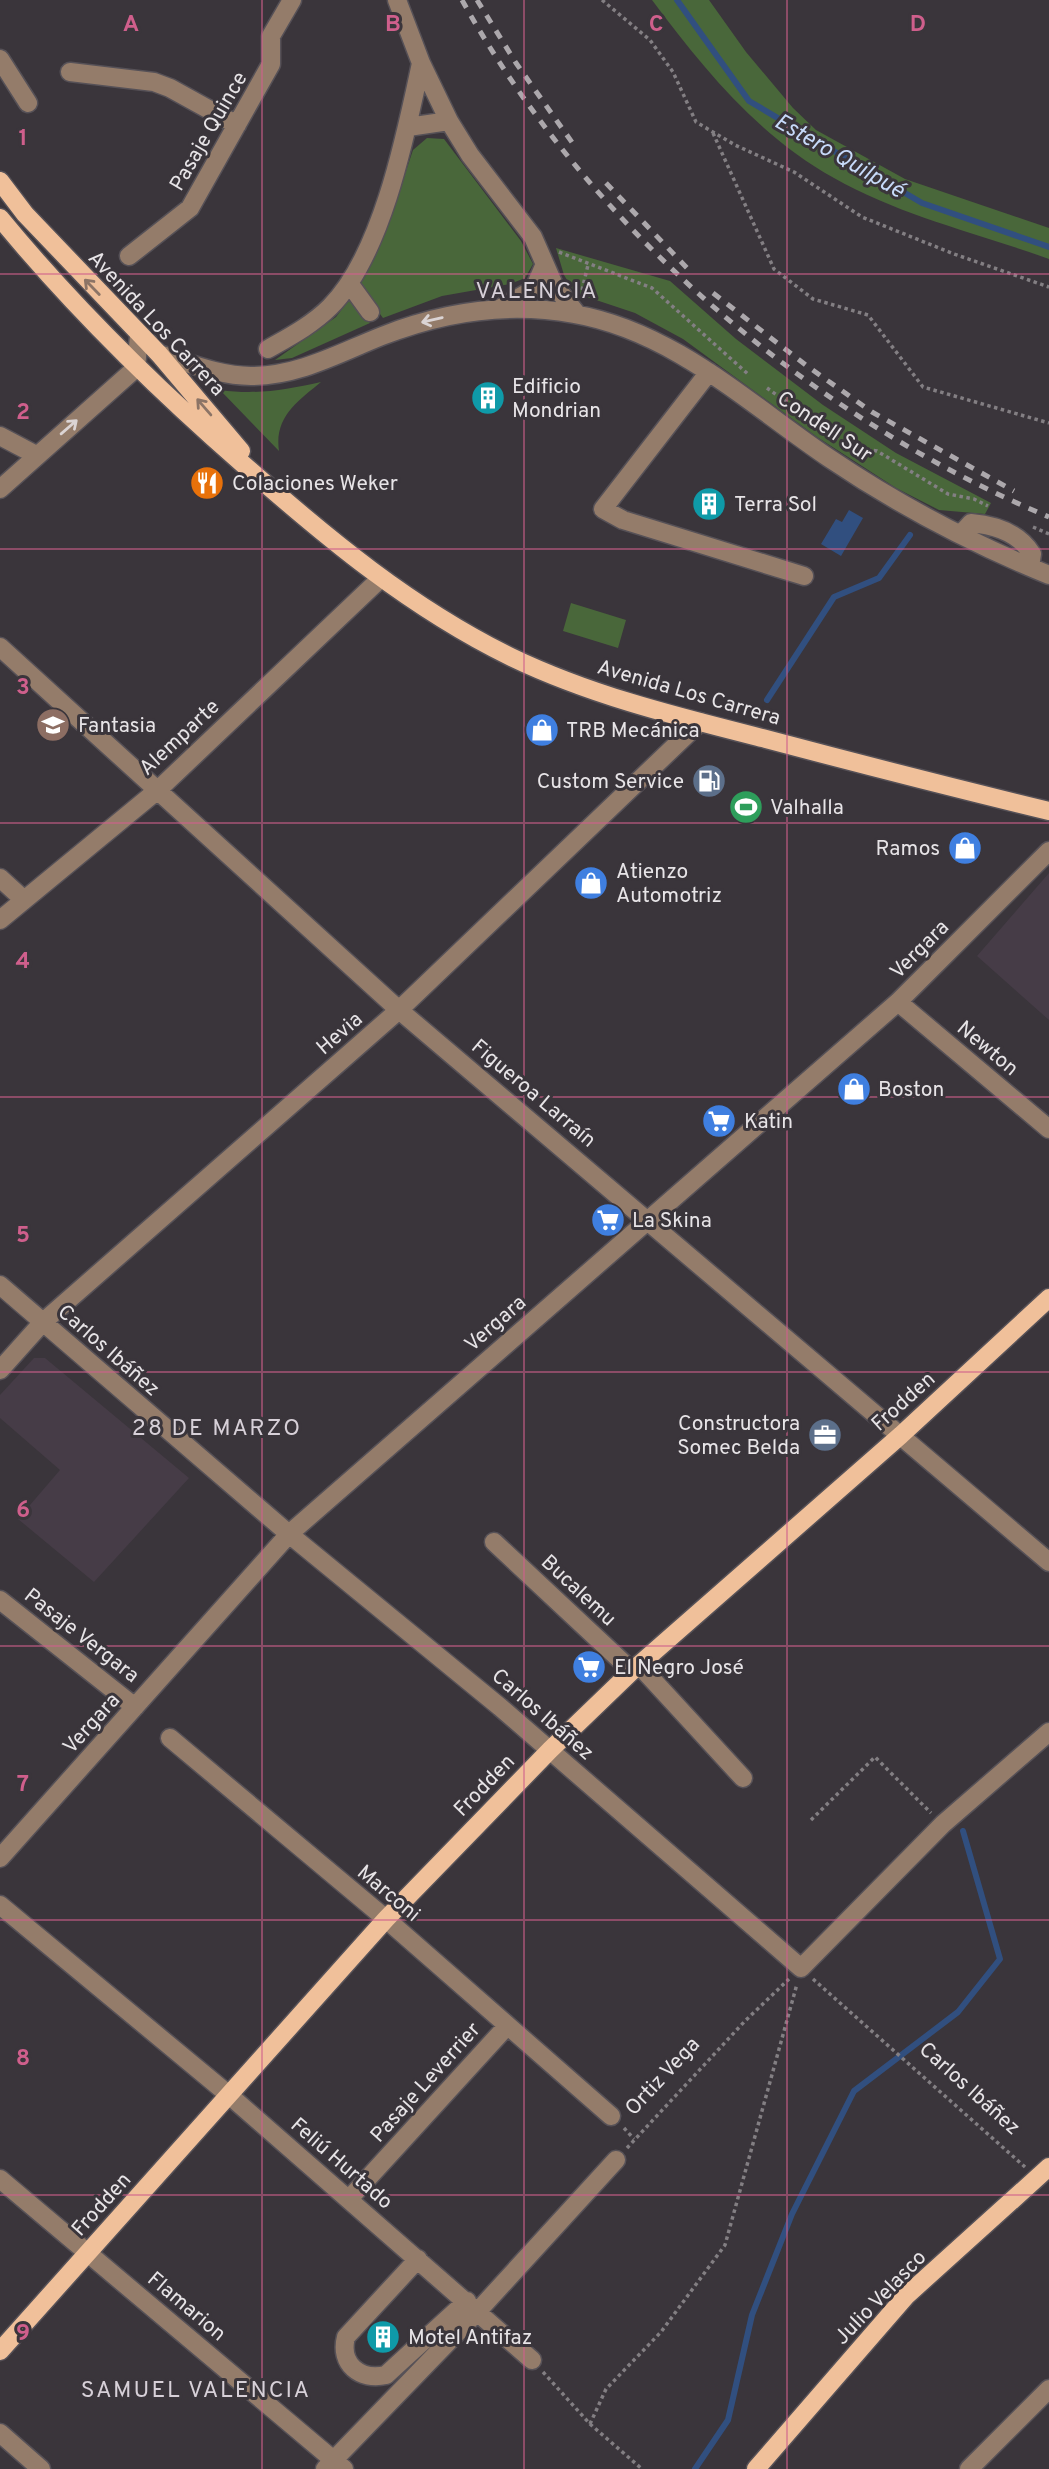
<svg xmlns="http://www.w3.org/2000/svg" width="1049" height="2469" font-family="Overpass,sans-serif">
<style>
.built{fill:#463c47}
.green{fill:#49673a}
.water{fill:#314f7f}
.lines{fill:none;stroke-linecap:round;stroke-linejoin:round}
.stream{stroke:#314f7f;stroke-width:6}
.minor-casing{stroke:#565157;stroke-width:21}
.major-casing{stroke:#565157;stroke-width:21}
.path{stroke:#837f83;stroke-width:3.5;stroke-dasharray:3.5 3.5;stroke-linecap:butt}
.minor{stroke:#947c6a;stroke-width:18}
.major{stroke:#f0c09a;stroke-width:18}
.rail{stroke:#aca8ac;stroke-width:5;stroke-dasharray:9 9;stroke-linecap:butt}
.oneway{stroke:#8c7466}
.oneway2{stroke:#dbd4d4}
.grid{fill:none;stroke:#cf5f8c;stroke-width:2;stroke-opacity:0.55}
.labels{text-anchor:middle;stroke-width:6;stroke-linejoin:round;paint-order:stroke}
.street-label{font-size:21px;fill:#e7e4e7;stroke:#3a353b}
.poi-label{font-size:21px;fill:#e7e4e7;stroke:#3a353b;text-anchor:start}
.water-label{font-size:23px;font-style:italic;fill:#c7daf9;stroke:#3a353b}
.neighbourhood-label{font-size:23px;letter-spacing:2px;fill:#d7d0d8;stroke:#3a353b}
.grid-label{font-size:23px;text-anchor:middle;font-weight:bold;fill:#cf5f8c;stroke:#3a353b;stroke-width:6;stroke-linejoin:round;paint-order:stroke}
</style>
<rect width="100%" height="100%" fill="#3a353b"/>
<path class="built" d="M 1049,873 L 1049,1020 L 977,956 Z
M 34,1358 L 45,1358 L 189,1478 L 94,1582 L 18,1519 L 60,1470 L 0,1418 L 0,1395 Z"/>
<path class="green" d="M 652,0 L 709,0 L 746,52 L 793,108 L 816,130 L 905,179 L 1049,228 L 1049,259 C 977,233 901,216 834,178 C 758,136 703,68 652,0 Z
M 427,138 L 444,139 L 521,241 L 533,264 L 525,278 L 510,284 L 442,296 L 383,318 L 358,284 L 385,234 L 413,150 Z
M 556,248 L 670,281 L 736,339 L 823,405 L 896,453 L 991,503 L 985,514 L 939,510 L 896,488 L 817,437 L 683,339 L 635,313 L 575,293 L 564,275 Z
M 351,297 L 370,323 L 292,358 L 275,360 L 336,317 Z
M 321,382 C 298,401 274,417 279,451 L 220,390 C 256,395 285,390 321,382 Z
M 571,603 L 626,620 L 618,648 L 563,631 Z"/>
<path class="water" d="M 849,510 L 863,518 L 841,556 L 821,544 L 836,519 L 842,522 Z"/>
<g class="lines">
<path class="stream" d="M 677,0 L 749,101 L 922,203 L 1049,247
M 767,700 L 834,597 L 879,578 L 910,535
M 695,2469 L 728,2420 L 752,2315 L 792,2214 L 854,2091 L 958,2012 L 1000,1959 L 963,1831"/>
<g class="minor-casing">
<path id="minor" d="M 397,0 L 421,63 L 449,121 L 470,155 L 533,237 L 554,285 L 577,314
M 0,59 L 28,103
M 70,72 L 154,82 L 170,88 L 237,125
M 408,127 L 449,121
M 129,256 L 190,208 L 271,64 L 271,36 L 292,0
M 349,283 L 370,312
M 499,309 L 534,289 L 544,266
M 268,349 C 289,337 312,325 330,307 C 382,255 406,134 421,63
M 159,354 C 189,363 220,376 251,376 C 299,376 339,353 382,336 C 443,312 509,302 574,314 C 673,331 749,404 829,458 C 897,504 973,544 1049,575
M 709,372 L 603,509 L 623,520 L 804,576
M 0,436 L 36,455
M 0,489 L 136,368 L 139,336
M 962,533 L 971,523 C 994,525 1019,533 1032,554 L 1030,567
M 0,647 L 399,1010 L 1049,1562
M 0,878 L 23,899
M 0,920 L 159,789 L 381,578
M 898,1002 L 1049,1129
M 0,1285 L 289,1534 L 500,1707 L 801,1968 L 943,1824 L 1049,1732
M 0,1370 L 42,1323 L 399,1010 L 700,722
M 494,1542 L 632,1671
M 0,1600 L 135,1707
M 639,1665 L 743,1778
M 170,1738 L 386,1919 L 611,2116
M 0,1858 L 289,1534 L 898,1002 L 1049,851
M 0,1905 L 229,2095 L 532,2360
M 0,2179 L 344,2469
M 349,2199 L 507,2026
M 418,2259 L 346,2337 C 339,2364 360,2381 386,2375 L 467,2301
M 0,2433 L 41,2469
M 325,2469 L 478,2311 L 616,2160
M 969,2469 L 1049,2389"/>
</g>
<g class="major-casing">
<path id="major" d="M 0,181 L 25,214 L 159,354 L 241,451
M 0,218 C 74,308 157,389 244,465 C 328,539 411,608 511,657 C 592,696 679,717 766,739 C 860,764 954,788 1049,811
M 0,2351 L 386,1919 L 550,1750 L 632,1671 L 901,1435 L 1049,1298
M 756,2469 L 906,2296 L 1049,2167"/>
</g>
<path class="path" d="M 602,0 L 650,40 L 673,72 L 696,122 L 735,145 L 794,172 L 862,217 L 954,254 L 1049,287
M 713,133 L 774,269 L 813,299 L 868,315 L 923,387 L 1049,423
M 559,252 L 652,288 L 749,375
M 582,290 L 588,265
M 767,388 L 849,447 L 877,451 L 948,494 L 974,499 L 988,506
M 1033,527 L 1049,534
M 811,1820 L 875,1757 L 931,1813
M 813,1979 L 1025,2167
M 624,2128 L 634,2139
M 627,2148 L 745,2021 L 789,1979
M 543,2372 L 590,2424 L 642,2469
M 590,2424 L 606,2389 L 661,2332 L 725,2245 L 797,1984"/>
<use href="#minor" class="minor"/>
<use href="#major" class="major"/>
<path class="rail" d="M 462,0 C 588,228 810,417 1049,517
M 477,0 L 516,63 L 576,148
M 606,183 L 688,269
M 713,293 L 807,366 L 872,412 L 1014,491"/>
</g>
<defs><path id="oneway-shaft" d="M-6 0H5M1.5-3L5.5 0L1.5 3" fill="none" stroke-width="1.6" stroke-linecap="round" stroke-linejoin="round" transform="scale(1.75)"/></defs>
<g class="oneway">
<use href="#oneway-shaft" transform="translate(92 287) rotate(-134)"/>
<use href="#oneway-shaft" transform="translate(204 407) rotate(-131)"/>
</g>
<g class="oneway2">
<use href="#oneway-shaft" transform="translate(432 320) rotate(167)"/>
<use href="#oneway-shaft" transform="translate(69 427) rotate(-41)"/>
</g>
<path class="grid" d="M 262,0 L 262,2469M 524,0 L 524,2469M 787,0 L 787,2469M 0,274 L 1049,274M 0,549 L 1049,549M 0,823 L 1049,823M 0,1097 L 1049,1097M 0,1372 L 1049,1372M 0,1646 L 1049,1646M 0,1920 L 1049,1920M 0,2195 L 1049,2195"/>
<defs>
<g id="building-disc" transform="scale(1.75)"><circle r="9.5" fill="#0f9aa8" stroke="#3a353b"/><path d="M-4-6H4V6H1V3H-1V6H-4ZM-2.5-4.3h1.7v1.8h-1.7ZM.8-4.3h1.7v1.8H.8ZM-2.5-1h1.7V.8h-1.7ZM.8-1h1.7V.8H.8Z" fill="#fff"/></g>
<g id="restaurant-disc" transform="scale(1.75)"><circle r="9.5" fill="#e8710a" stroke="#3a353b"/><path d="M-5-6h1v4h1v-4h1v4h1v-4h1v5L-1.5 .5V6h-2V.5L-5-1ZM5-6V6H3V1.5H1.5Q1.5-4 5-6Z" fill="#fff"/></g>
<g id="school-disc" transform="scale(1.75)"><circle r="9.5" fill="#8d6e63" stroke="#3a353b"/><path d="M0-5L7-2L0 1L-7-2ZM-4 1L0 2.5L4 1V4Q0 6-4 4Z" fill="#fff"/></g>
<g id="shop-disc" transform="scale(1.75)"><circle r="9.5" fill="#3f7fe0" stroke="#3a353b"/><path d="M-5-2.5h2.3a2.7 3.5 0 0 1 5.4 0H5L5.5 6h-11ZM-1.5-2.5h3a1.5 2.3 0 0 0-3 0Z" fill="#fff"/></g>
<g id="fuel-disc" transform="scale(1.75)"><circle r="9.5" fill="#5c6f8a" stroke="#3a353b"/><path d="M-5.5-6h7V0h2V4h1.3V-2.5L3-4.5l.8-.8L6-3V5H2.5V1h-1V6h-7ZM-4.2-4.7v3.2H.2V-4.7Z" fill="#fff"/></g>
<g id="stadium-disc" transform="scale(1.75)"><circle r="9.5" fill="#2e9e5b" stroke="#3a353b"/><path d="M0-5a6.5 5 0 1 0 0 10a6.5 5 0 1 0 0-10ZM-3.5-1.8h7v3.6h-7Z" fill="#fff"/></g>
<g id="supermarket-disc" transform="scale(1.75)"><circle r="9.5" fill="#3f7fe0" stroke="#3a353b"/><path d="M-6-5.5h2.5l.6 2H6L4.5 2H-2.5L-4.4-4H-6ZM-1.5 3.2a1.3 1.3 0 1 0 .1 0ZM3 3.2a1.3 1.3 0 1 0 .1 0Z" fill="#fff"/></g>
<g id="office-disc" transform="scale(1.75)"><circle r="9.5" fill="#5c6f8a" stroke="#3a353b"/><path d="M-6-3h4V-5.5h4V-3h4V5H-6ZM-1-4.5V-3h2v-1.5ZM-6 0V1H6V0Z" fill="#fff"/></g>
</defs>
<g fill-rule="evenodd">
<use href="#building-disc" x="488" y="398"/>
<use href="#restaurant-disc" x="207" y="483"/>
<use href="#building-disc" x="709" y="504"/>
<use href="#school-disc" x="53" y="725"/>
<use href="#shop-disc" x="542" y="730"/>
<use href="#fuel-disc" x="709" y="781"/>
<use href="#stadium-disc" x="746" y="807"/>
<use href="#shop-disc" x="965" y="848"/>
<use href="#shop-disc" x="591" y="883"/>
<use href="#shop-disc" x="854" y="1089"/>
<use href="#supermarket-disc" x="719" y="1121"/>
<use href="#supermarket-disc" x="608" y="1220"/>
<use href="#office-disc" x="825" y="1435"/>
<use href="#supermarket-disc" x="589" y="1667"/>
<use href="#building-disc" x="383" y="2337"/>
</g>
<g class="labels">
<g class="street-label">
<text transform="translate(208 131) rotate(-60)" y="7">Pasaje Quince</text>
<text transform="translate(157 323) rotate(47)" y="7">Avenida Los Carrera</text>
<text transform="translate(825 426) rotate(34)" y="7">Condell Sur</text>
<text transform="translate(689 692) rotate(16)" y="7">Avenida Los Carrera</text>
<text transform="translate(179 737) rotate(-43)" y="7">Alemparte</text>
<text transform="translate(919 949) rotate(-45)" y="7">Vergara</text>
<text transform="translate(339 1033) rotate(-41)" y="7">Hevia</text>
<text transform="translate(988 1048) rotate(40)" y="7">Newton</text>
<text transform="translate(534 1093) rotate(40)" y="7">Figueroa Larraín</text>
<text transform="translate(495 1323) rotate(-41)" y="7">Vergara</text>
<text transform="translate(109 1350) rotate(41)" y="7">Carlos Ibáñez</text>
<text transform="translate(903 1401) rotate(-42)" y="7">Frodden</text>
<text transform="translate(579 1590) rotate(43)" y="7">Bucalemu</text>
<text transform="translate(82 1635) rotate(38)" y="7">Pasaje Vergara</text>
<text transform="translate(543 1714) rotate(41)" y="7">Carlos Ibáñez</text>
<text transform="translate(91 1723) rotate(-48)" y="7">Vergara</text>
<text transform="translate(484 1785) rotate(-46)" y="7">Frodden</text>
<text transform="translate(389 1893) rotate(40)" y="7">Marconi</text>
<text transform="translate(662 2076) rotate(-47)" y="7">Ortiz Vega</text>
<text transform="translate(425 2082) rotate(-48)" y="7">Pasaje Leverrier</text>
<text transform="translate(970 2088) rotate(42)" y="7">Carlos Ibáñez</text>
<text transform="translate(342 2163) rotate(41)" y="7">Feliú Hurtado</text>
<text transform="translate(101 2204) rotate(-48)" y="7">Frodden</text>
<text transform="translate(880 2297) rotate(-46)" y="7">Julio Velasco</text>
<text transform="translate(187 2306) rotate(40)" y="7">Flamarion</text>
</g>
<g class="poi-label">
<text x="512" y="393">Edificio<tspan x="512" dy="24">Mondrian</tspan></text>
<text x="232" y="490">Colaciones Weker</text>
<text x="734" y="511">Terra Sol</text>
<text x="78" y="732">Fantasia</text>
<text x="566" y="737">TRB Mecánica</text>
<text x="684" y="788" text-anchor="end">Custom Service</text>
<text x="770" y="814">Valhalla</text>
<text x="940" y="855" text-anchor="end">Ramos</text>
<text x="616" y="878">Atienzo<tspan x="616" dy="24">Automotriz</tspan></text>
<text x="878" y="1096">Boston</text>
<text x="744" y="1128">Katin</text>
<text x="632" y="1227">La Skina</text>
<text x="800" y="1430" text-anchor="end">Constructora<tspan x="800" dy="24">Somec Belda</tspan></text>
<text x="614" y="1674">El Negro José</text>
<text x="408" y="2344">Motel Antifaz</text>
</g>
<g class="water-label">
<text transform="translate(840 155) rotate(30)" y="8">Estero Quilpué</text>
</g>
<g class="neighbourhood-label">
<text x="537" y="298">VALENCIA</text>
<text x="217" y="1435">28 DE MARZO</text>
<text x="196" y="2397">SAMUEL VALENCIA</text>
</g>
</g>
<g class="grid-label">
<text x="131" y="31">A</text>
<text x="393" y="31">B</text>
<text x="656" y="31">C</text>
<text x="918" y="31">D</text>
<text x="23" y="145">1</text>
<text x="23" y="419">2</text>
<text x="23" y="694">3</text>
<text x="23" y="968">4</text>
<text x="23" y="1242">5</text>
<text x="23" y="1517">6</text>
<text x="23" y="1791">7</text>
<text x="23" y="2065">8</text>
<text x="23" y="2340">9</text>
</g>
</svg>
